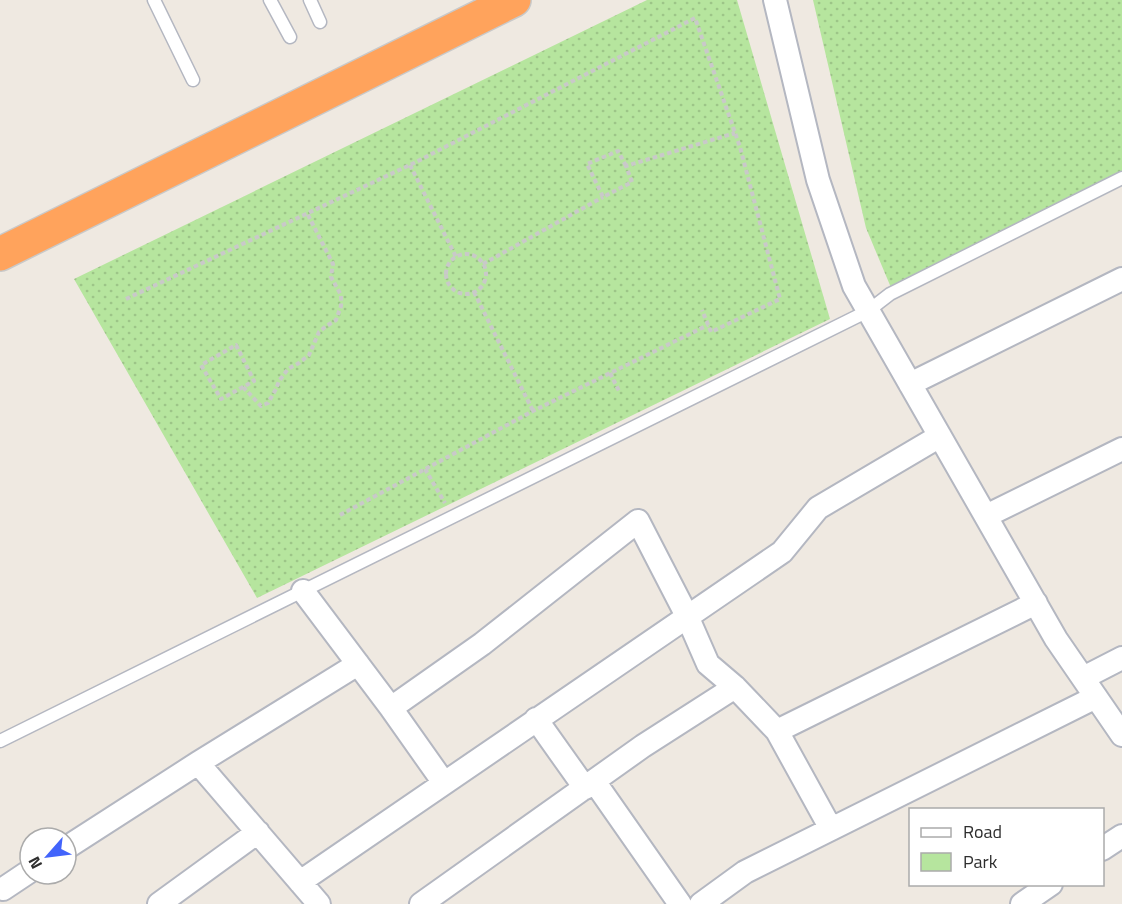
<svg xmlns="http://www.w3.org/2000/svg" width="1122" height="904" font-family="'Titillium Web',sans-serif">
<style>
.green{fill:url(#green-dots)}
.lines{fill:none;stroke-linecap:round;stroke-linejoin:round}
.lane-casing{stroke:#b4b7c1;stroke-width:15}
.street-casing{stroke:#b4b7c1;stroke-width:26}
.highway-casing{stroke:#c9c9c9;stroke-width:36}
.path{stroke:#c9c9c9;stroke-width:4;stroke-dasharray:4.5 3;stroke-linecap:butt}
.lane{stroke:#fff;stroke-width:12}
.street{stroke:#fff;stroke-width:22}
.highway{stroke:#ffa35c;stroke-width:33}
</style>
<defs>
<pattern id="green-dots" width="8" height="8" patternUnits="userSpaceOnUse" patternTransform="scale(1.5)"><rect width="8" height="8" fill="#b6e59e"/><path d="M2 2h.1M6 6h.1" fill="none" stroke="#9dc588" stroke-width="1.8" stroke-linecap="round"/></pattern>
</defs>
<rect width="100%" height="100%" fill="#efe9e1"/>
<path class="green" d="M 647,0 L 737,0 L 830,319 L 257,598 L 74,279 Z
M 813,0 L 1122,0 L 1122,181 L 892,290 L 866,228 Z"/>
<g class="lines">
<g class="lane-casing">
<path id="lane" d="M 154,0 L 193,80
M 270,0 L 290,37
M 310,0 L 320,22
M 0,741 L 868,311 L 890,294 L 1122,178"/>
</g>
<g class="street-casing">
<path id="street" d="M 775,0 L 818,180 L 854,286 L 1056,639 L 1122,735
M 910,384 L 1122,279
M 986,516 L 1122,449
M 303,591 L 391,708 L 444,783
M 1083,678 L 1122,658
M 391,708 L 482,644 L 638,521 L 687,616 L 708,664 L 735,687 L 777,731 L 831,829
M 536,719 L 585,788
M 777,731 L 1036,603
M 198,763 L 319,904
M 594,781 L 680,904
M 66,848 L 198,763 L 358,664
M 1102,849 L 1122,836
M 300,882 L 782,552 L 818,508 L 940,436
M 3,889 L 30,871
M 159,904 L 258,832
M 421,904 L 643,746 L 735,687
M 701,904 L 745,872 L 1096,697
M 1022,904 L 1051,884"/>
</g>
<g class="highway-casing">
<path id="highway" d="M 0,254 L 514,0"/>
</g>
<path class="path" d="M 410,165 L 456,257
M 626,166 L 618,151 L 587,164 L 603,197 L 632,182 L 626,166 L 735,133
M446 274a20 20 0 1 1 40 0a20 20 0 1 1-40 0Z
M 483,264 L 603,197
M 474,292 L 533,411
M 126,299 L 414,163 L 695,18 L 740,147 L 780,299 L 711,332 L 702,310
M 236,345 L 254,381 L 221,399 L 201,365 Z
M 610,373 L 619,391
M 243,387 L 261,406 L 268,403 L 276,389 L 279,381 L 288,369 L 299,363 L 309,355 L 319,332 L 325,327 L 336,320 L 341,306 L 341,295 L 331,277 L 333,264 L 307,213
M 425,469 L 445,503
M 340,515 L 533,411 L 708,325"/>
<use href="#lane" class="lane"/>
<use href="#street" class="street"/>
<use href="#highway" class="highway"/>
</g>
<rect x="909" y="808" width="195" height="78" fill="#ffffff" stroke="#ababab" stroke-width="1.5"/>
<rect x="921" y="828" width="30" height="9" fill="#ffffff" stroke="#ababab" stroke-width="1.5"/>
<text x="963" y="838" font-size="18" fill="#2e2e2e">Road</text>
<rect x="921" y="853" width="30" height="18" fill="#b6e59e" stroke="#ababab" stroke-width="1.5"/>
<text x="963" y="868" font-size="18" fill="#2e2e2e">Park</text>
<g transform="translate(48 856) rotate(242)"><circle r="28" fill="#ffffff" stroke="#ababab" stroke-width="1.5"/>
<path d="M0-4.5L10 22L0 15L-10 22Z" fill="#4264fb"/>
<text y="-9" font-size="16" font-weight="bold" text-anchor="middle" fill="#2e2e2e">N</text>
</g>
</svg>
